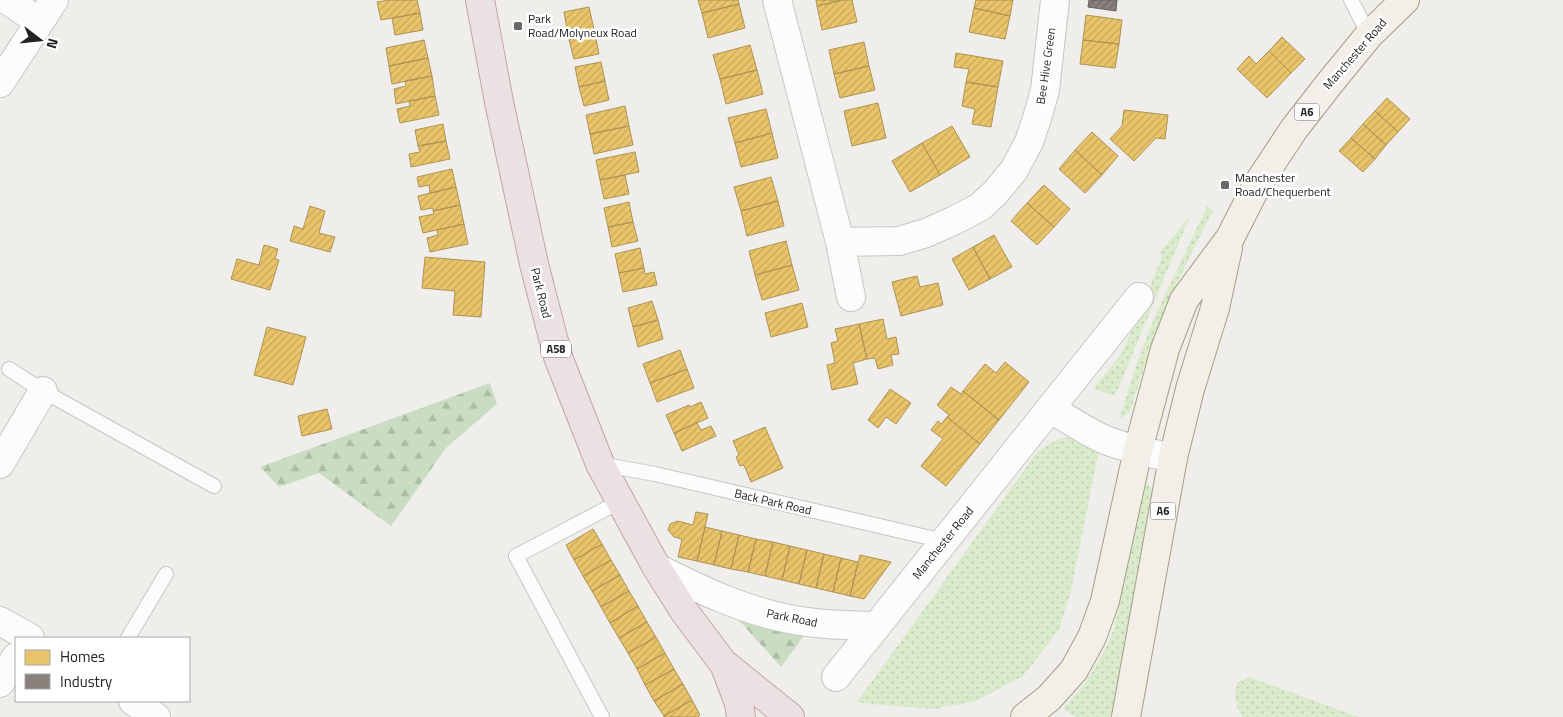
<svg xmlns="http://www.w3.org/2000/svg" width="1563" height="717" font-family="'Titillium Web',sans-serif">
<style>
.grass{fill:url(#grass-dots)}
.forest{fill:url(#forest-firs)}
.homes{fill:url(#homes-hatch);stroke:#ad9354}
.industry{fill:url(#industry-hatch);stroke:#6b6461}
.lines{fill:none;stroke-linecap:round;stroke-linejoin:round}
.lane-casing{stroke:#c7c6c5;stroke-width:16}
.street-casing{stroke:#c7c6c5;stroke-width:30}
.primary-casing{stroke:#a69e87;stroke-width:30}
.highway-casing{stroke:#c3a3aa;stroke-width:30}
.lane{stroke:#fdfcfc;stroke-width:14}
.street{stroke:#fdfcfc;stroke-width:28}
.primary{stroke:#f2eee8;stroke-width:28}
.highway{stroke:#ece1e2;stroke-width:28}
.poi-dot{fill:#6a6968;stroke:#fff;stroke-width:2}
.labels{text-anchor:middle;stroke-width:5;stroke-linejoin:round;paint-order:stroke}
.shield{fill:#fff;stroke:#646464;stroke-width:1}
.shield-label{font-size:11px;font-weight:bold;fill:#222}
.poi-label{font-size:12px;fill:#222;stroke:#fff;text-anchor:start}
.street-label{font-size:12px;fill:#222;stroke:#fff}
</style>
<defs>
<pattern id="grass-dots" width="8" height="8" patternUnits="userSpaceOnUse" patternTransform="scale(1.25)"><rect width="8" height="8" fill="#daebcc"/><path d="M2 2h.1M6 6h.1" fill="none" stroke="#bbc9af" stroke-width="1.8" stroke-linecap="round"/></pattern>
<pattern id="forest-firs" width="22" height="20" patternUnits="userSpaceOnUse" patternTransform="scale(1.25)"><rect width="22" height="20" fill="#c9ddc2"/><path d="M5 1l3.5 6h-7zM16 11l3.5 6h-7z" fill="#acbda6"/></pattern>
<pattern id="homes-hatch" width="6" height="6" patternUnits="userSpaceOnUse" patternTransform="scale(1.25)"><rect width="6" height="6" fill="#e9c46a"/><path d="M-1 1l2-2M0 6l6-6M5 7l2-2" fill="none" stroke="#c8a85c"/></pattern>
<pattern id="industry-hatch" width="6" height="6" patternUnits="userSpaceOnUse" patternTransform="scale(1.25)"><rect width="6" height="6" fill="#8a817c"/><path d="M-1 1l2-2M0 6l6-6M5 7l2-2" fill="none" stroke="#706965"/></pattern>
</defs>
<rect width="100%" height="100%" fill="#f0eeeb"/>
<path class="grass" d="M 1207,207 L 1213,210 L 1178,281 L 1156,331 L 1130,411 L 1119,420 L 1136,366 L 1155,316 Z
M 1190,216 L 1115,396 L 1093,389 L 1122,353 L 1162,257 L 1160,252 Z
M 1074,437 L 1099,449 L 1071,591 L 1059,630 L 1023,676 L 976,701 L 934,709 L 880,705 L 857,702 L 1038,451 L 1058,439 Z
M 1148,482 L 1154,492 L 1112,717 L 1076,717 L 1063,709 C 1086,685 1102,659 1114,629 L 1143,485 Z
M 1249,677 L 1359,717 L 1242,717 C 1235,705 1233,695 1238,682 Z"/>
<path class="forest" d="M 490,383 L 497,404 L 446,448 L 391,526 L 319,473 L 279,487 L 260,467 Z
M 728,608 L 811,626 L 781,667 Z"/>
<path class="homes" d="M 389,0 L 417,0 L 420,13 L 381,20 L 377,2 Z
M 698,0 L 738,0 L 739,4 L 702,13 Z
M 816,0 L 843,0 L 817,6 Z
M 843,0 L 852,0 L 857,22 L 822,30 L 817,6 Z
M 976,0 L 1013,0 L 1010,16 L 974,8 Z
M 739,4 L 745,28 L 708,38 L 702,13 Z
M 589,7 L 595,34 L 569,40 L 564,12 Z
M 974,8 L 1010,16 L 1005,39 L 969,32 Z
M 420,13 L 423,30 L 395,35 L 392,18 Z
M 1086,15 L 1122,20 L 1119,44 L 1083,40 Z
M 595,34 L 599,54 L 574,59 L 569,40 Z
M 1282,37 L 1305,59 L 1291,73 L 1269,51 Z
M 424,40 L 428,58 L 389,66 L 386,48 Z
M 1083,40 L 1119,44 L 1115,68 L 1080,64 Z
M 864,42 L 869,66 L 834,74 L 829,50 Z
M 750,45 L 757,70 L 720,79 L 713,55 Z
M 1269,51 L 1291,73 L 1267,98 L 1237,69 L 1249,56 L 1256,64 Z
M 956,53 L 1003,61 L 998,87 L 966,82 L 969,69 L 954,67 Z
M 428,58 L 432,76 L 392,84 L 389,66 Z
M 601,62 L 605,81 L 579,87 L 575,67 Z
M 869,66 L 875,90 L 840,98 L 834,74 Z
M 757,70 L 763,94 L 726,104 L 720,79 Z
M 432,76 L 435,96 L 396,104 L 394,89 L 406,86 L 405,81 Z
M 605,81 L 609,100 L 584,106 L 579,87 Z
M 966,82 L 998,87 L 991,127 L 972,124 L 975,109 L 962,106 Z
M 435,96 L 439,115 L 400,123 L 397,109 L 410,106 L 409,101 Z
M 1387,98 L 1410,119 L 1398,132 L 1375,111 Z
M 878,103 L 886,138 L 852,146 L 844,111 Z
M 625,106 L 629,126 L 590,134 L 586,115 Z
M 766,109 L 772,133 L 735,143 L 728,118 Z
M 1124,110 L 1168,115 L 1165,139 L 1156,138 L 1134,161 L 1110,139 L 1122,126 Z
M 1375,111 L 1398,132 L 1386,145 L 1363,124 Z
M 443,124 L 446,141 L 418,146 L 415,130 Z
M 1363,124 L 1386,145 L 1375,159 L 1351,138 Z
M 629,126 L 633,145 L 594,154 L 590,134 Z
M 952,126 L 970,157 L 940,175 L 922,143 Z
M 1092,132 L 1118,156 L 1102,175 L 1075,150 Z
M 772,133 L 778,158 L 741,167 L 735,143 Z
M 1351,138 L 1375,159 L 1363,172 L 1339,151 Z
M 446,141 L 450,159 L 411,167 L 409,154 L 420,152 L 418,146 Z
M 922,143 L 940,175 L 910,192 L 892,161 Z
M 1075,150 L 1102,175 L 1085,193 L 1059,169 Z
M 635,152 L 639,172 L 600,180 L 596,160 Z
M 452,169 L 456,187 L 430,193 L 429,185 L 419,187 L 417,177 Z
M 625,175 L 629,194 L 604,199 L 600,180 Z
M 771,177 L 778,201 L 741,211 L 734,187 Z
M 1044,185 L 1070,209 L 1054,227 L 1027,203 Z
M 456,187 L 460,205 L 433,211 L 433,208 L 421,210 L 418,196 Z
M 778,201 L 784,226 L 747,236 L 741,211 Z
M 629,202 L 633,222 L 608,227 L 604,208 Z
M 1027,203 L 1054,227 L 1037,245 L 1011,221 Z
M 460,205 L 464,224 L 423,233 L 419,217 L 434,214 L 433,211 Z
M 310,206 L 325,211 L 319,233 L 335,237 L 330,252 L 290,241 L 294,226 L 303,229 Z
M 633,222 L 638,241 L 612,247 L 608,227 Z
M 464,224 L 468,244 L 430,252 L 427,238 L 438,235 L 437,230 Z
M 994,235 L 1012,267 L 990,279 L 973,247 Z
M 786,241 L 792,265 L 755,275 L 749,251 Z
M 264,245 L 278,249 L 275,259 L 279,260 L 270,290 L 231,279 L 237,259 L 259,265 Z
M 973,247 L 990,279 L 969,290 L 952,259 Z
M 640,248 L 644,268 L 619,273 L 615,254 Z
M 425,257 L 485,262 L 481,317 L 453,315 L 455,291 L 422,288 Z
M 792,265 L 799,290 L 762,300 L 755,275 Z
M 644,268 L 645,274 L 654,272 L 657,285 L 623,292 L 619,273 Z
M 917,276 L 920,287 L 938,283 L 943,305 L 901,316 L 892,282 Z
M 652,301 L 658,320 L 633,327 L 628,308 Z
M 802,303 L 808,327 L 771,337 L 765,313 Z
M 883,319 L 887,339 L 896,337 L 899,354 L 891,355 L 893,365 L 878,369 L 875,358 L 867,359 L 859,324 Z
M 658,320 L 663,339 L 638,347 L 633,327 Z
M 859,324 L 867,359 L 853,363 L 858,384 L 832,390 L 827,365 L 835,363 L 831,343 L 838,341 L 835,329 Z
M 267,327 L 306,337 L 293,385 L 254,375 Z
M 680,350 L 687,369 L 650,383 L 643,364 Z
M 1005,362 L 1029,382 L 999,420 L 963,391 L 985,364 L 996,373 Z
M 687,369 L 694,388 L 657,402 L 650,383 Z
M 951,387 L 961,394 L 963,391 L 999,420 L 980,444 L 947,417 L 949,415 L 937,405 Z
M 890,389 L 911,403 L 896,424 L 886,417 L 878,428 L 868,420 Z
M 701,402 L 708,418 L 674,433 L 666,415 L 689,405 L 690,407 Z
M 327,409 L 332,429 L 302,436 L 298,416 Z
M 947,417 L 980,444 L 946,486 L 921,466 L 943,439 L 931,430 L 938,421 L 941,424 Z
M 697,423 L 701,430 L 711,426 L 716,436 L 682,451 L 674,433 Z
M 765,427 L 783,468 L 751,482 L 744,465 L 740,466 L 736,457 L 739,455 L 733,441 Z
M 696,512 L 708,514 L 697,561 L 678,557 L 682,539 L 674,537 L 668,530 L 670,524 L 678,521 L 693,525 Z
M 705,527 L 722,531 L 714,565 L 697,561 Z
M 593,529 L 602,544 L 574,560 L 566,545 Z
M 722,531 L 739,535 L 731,569 L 714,565 Z
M 739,535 L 756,539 L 748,572 L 731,569 Z
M 756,539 L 773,542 L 765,576 L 748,572 Z
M 773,542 L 790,546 L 782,580 L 765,576 Z
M 602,544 L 611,560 L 583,576 L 574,560 Z
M 790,546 L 807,550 L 799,584 L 782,580 Z
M 807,550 L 824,554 L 816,588 L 799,584 Z
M 824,554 L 841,558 L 833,592 L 816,588 Z
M 860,555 L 891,562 L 864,599 L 850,596 Z
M 841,558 L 858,562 L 850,596 L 833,592 Z
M 611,560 L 620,575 L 592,591 L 583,576 Z
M 620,575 L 629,591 L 601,607 L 592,591 Z
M 629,591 L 638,606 L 610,623 L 601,607 Z
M 638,606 L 647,622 L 619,638 L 610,623 Z
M 647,622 L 656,637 L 628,653 L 619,638 Z
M 656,637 L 665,653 L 637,669 L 628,653 Z
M 665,653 L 674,669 L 645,685 L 637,669 Z
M 674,669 L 683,684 L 654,701 L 645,685 Z
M 683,684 L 692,700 L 664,716 L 654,701 Z
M 692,700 L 700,715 L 698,717 L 664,717 L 664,716 Z"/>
<path class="industry" d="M 1089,0 L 1117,0 L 1116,11 L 1088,7 Z"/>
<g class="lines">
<g class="lane-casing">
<path id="lane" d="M 1351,0 L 1369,35
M 9,369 L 43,391 L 214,486
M 600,464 L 655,474 L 944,541
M 128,638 L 166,574
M 602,717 L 516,556 L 621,501"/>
</g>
<g class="street-casing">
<path id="street" d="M 7,0 L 40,22
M 777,0 L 840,242 L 851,297
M 0,83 L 54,0
M 840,242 L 899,241 L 926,233 L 953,221 L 980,207 L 996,192 L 1014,170 L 1029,142 L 1038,115 L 1045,90 L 1055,0
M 1050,408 C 1069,420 1088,433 1108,441 C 1129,449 1151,453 1173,458
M 0,464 L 43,391
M 657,568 C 699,589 742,610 789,619 C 818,625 847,625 877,626
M 0,621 L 30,638
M 836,677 L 1139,297
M 0,683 L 16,657
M 133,701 L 156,717"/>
</g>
<g class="primary-casing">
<path id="primary" d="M 1025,717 L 1049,698 L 1074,670 L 1092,637 L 1105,601 L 1138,450 L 1165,349 L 1184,300 L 1230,238 L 1257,185 L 1294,129 L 1329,84 L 1369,35 L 1405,0
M 1126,717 L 1173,458 L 1190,389 L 1215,308 L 1228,248"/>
</g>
<g class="highway-casing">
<path id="highway" d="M 480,0 L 499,102 L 534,264 L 558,357 L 600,464 L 657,568 L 684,611 L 723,663 L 790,717
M 724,664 L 739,703 L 741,717"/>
</g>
<use href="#lane" class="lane"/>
<use href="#street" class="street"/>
<use href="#primary" class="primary"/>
<use href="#highway" class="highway"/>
</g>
<g class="poi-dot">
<rect x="513" y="21" width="10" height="10" rx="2.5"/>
<rect x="1220" y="180" width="10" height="10" rx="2.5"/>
</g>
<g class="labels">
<g class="shield">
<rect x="1294.5" y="103.5" width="25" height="17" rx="4"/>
<rect x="541" y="340.5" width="30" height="17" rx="4"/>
<rect x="1150.5" y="502.5" width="25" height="17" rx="4"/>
</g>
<g class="shield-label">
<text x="1307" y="116">A6</text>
<text x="556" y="353">A58</text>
<text x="1163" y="515">A6</text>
</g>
<g class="poi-label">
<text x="528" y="23">Park<tspan x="528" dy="14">Road/Molyneux Road</tspan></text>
<text x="1235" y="182">Manchester<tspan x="1235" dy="14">Road/Chequerbent</tspan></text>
</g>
<g class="street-label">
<text transform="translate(1355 54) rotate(-49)" y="4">Manchester Road</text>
<text transform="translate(1046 66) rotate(-82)" y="4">Bee Hive Green</text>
<text transform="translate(541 293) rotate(76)" y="4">Park Road</text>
<text transform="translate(773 502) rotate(13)" y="4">Back Park Road</text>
<text transform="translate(943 543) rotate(-51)" y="4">Manchester Road</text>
<text transform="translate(792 618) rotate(11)" y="4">Park Road</text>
</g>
</g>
<rect x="15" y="637" width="175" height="65" fill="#ffffff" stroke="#a7a7a7"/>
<rect x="25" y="650" width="25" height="15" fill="#e9c46a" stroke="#a7a7a7"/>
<text x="60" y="662" font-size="15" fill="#222222">Homes</text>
<rect x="25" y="674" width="25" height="15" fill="#8a817c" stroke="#a7a7a7"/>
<text x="60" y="687" font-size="15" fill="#222222">Industry</text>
<g transform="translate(40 40) rotate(106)" stroke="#ffffff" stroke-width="4" paint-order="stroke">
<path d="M0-4L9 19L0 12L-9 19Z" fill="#222222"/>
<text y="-8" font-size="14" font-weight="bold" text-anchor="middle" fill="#222222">N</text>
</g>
</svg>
